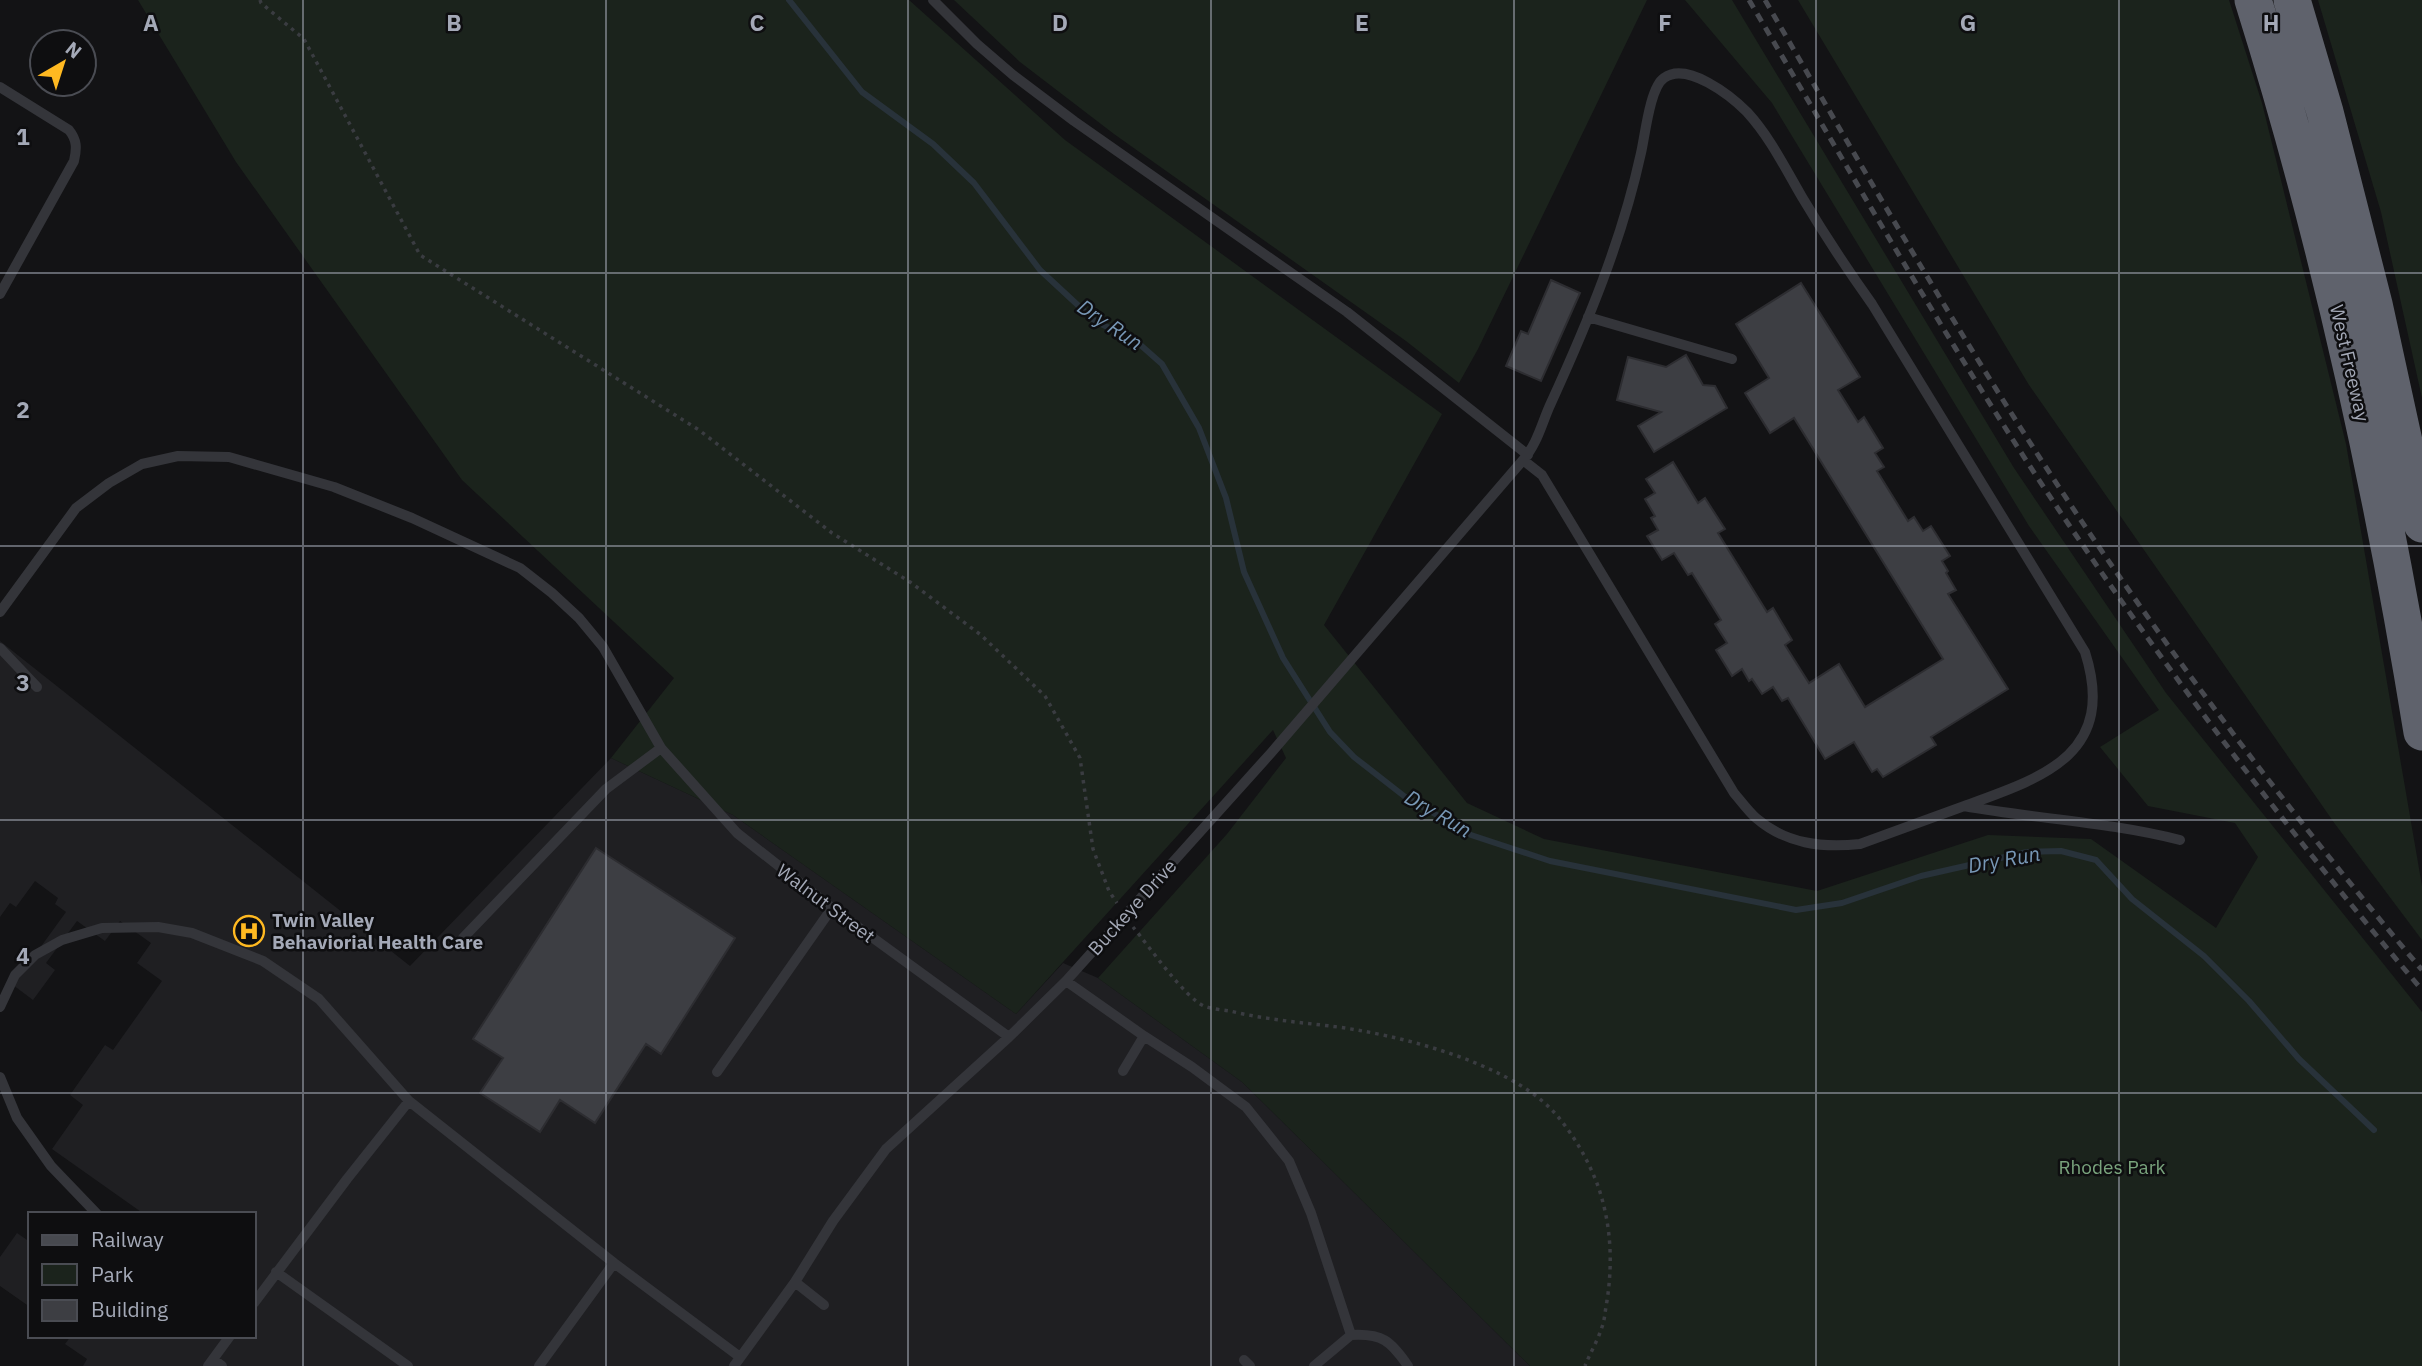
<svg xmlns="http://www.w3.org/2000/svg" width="2422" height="1366" font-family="'IBM Plex Sans',sans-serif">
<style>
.built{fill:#1f1f22}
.green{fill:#1b231c}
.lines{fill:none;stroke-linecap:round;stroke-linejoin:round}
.stream{stroke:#28323a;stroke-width:6}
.building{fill:#3d3e43;stroke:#2d2d31;stroke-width:2}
.path{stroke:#3a3c41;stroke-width:3.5;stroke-dasharray:3.5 5;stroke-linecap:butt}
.lane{stroke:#34353a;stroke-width:10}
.highway{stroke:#5f626c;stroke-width:37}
.rail{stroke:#47494f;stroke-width:5;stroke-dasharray:9 7;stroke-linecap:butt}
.grid{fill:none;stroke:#a4a9b7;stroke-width:2;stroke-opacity:0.55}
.labels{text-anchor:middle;stroke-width:5;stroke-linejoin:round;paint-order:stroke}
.street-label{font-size:19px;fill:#a4a9b7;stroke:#0e0e10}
.poi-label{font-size:19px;font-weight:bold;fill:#a4a9b7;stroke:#0e0e10;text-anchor:start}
.park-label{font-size:19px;fill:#79a37c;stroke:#0e0e10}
.water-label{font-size:21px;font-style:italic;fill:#7797b5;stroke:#0e0e10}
.grid-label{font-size:23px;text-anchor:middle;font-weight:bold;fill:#a4a9b7;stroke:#0e0e10;stroke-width:5;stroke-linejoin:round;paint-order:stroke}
</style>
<rect width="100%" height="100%" fill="#131315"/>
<path class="built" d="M 0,641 L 410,966 L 611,758 L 733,815 L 1016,1014 L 1063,963 L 1098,978 L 1242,1082 L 1530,1366 L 83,1366 L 87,1359 L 65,1344 L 71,1336 L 135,1336 L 140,1339 L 142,1336 L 254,1336 L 254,1214 L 144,1214 L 52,1149 L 83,1105 L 70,1095 L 105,1045 L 113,1050 L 162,981 L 137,963 L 151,943 L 120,921 L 105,941 L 77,921 L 46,963 L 55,970 L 33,1000 L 13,985 L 66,912 L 55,904 L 58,898 L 35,881 L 16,907 L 10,903 L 0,917 Z
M 17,1233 L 30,1242 L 30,1307 L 0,1286 L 0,1257 Z"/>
<path class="green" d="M 138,0 L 909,0 L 1065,140 L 1442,414 L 1324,625 L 1467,803 L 1544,839 L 1817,891 L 1988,835 L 2091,839 L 2216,928 L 2258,857 L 2235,823 L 2148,806 L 2100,747 L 2159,710 L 2029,526 L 1772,103 L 1685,0 L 1732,0 L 2014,468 L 2166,693 L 2422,1012 L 2422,1366 L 1530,1366 L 1242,1082 L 1098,978 L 1227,834 L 1286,758 L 1273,730 L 1016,1014 L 733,815 L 611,758 L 674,678 L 462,480 L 236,162 Z
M 954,0 L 1647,0 L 1478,349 L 1459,383 L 1406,341 L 1114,134 L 1020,62 Z
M 1798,0 L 2229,0 L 2262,103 L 2346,444 L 2422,886 L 2422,940 L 2335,824 L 2029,385 Z
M 2318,0 L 2422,0 L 2422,398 L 2381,212 Z"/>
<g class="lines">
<path class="stream" d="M 789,0 L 862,92 L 933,144 L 974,183 L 1040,270 L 1095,321 L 1136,341 L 1162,364 L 1199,428 L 1226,498 L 1244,572 L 1283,658 L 1330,732 L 1354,757 L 1404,796 L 1471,835 L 1550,861 L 1796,910 L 1842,903 L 1921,876 L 2027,852 L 2061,851 L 2096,860 L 2132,899 L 2204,956 L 2249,1001 L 2299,1059 L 2374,1130"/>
</g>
<path class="building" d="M 1551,280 L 1580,293 L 1541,381 L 1506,366 L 1521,331 L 1528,334 Z
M 1801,283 L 1860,377 L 1838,390 L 1858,422 L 1864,417 L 1883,448 L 1875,453 L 1884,467 L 1877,471 L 1908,521 L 1914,517 L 1923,531 L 1931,526 L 1950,556 L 1942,561 L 1948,571 L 1946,573 L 1956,590 L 1948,594 L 2008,689 L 1931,737 L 1936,745 L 1883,777 L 1877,769 L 1872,772 L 1854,742 L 1825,759 L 1788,698 L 1782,701 L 1773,687 L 1762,694 L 1752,679 L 1749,681 L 1742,669 L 1732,676 L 1716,650 L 1727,643 L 1715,624 L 1721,620 L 1692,573 L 1688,575 L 1674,553 L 1662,560 L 1647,536 L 1658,530 L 1651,518 L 1655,516 L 1645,499 L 1655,493 L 1646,479 L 1673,462 L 1698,503 L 1705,498 L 1725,529 L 1718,533 L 1767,612 L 1773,608 L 1792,640 L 1785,645 L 1809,683 L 1839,664 L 1865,707 L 1943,659 L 1794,418 L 1770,433 L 1745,393 L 1769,378 L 1736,324 Z
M 1686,355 L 1703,385 L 1715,386 L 1727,408 L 1654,452 L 1638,426 L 1661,412 L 1617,400 L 1628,357 L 1666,367 Z
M 596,848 L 735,938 L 661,1054 L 646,1044 L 595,1123 L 560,1100 L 540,1132 L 480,1093 L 503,1058 L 473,1039 Z"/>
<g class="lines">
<path class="path" d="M 260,0 L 261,3 L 304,39 L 420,255 L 699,430 L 832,533 L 910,582 L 981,635 L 1045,696 L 1080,758 L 1093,849 L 1109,891 L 1117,903
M 1133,927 C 1148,945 1185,998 1204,1006 C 1212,1009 1222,1010 1230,1011 C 1263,1019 1296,1022 1330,1026 C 1396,1034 1503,1061 1551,1109 C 1571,1130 1588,1159 1598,1186 C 1611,1224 1613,1261 1607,1301 C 1605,1310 1605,1319 1602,1327 C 1598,1340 1590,1353 1585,1366"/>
<path class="lane" d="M 933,0 L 977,44 L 1013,75 L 1074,121 L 1347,312 L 1528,455
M 0,87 L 69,130 C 77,140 77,148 74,161 L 0,294
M 1588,317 L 1732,359
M 0,612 L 76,508 L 109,483 L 142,464 L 178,456 L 229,457 L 334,487 L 412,518 L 520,568 L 552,593 L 579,618 L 603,647 L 661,748 L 737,833 L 832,908 L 1009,1037
M 0,648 L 37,687
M 1964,806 C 2036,819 2110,822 2180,840
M 463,938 L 606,789 L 661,748
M 1066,981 L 1144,1036 L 1192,1067 L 1246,1107 L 1289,1161 L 1311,1213 L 1351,1335 L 1314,1366
M 0,1007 L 15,975 L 35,955 L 62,940 L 102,928 L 158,927 L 192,933 L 263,961 L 319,999 L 409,1101 L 614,1263 L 740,1357
M 1123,1071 L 1144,1036
M 717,1072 L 832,908
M 0,1077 L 17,1118 L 51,1166 L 97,1214
M 276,1272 L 408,1366
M 795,1282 L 824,1305
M 254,1303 L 347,1179 L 409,1101
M 1351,1335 C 1382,1333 1391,1341 1408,1366
M 213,1359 L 222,1366
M 1244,1360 L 1250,1366
M 208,1366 L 230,1336
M 539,1366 L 614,1263
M 734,1366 L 795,1282 L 833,1221 L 886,1149 L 1009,1037 L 1066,981 L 1271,753 L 1523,460 C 1538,443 1542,422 1551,403 C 1588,322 1622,240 1641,153 C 1645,136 1650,87 1664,78 C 1687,61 1731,96 1747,112 C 1770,137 1785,168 1802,197 C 1824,234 1847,269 1872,304 L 2085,652 C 2117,753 2045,777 1967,805 C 1931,818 1896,831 1860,844 C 1822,848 1786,844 1756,818 C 1748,811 1741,801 1734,793 L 1542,475 L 1523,460"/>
<path class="highway" d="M 2253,0 C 2328,239 2382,485 2422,732
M 2292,0 L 2325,112 L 2374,304 L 2422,524"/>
<path class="rail" d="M 1749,0 C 1853,176 1954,355 2069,525 C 2178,686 2296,841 2422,990
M 1765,0 C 1849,145 1932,289 2022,430 C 2142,619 2278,799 2422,970"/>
</g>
<path class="grid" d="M 303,0 L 303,1366M 606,0 L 606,1366M 908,0 L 908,1366M 1211,0 L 1211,1366M 1514,0 L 1514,1366M 1816,0 L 1816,1366M 2119,0 L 2119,1366M 0,273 L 2422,273M 0,546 L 2422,546M 0,820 L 2422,820M 0,1093 L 2422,1093"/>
<defs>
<g id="hospital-ring" transform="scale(1.575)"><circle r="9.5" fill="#0e0e10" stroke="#ffb921" stroke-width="1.5"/><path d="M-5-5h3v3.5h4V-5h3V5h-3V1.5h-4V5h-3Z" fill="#ffb921"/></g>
</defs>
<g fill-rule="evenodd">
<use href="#hospital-ring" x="249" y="931"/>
</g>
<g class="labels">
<g class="street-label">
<text transform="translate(2350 363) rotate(77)" y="7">West Freeway</text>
<text transform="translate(826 903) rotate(37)" y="7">Walnut Street</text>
<text transform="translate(1132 907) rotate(-48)" y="7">Buckeye Drive</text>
</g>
<g class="poi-label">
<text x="272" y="927">Twin Valley<tspan x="272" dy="22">Behaviorial Health Care</tspan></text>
</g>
<g class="park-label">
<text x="2112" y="1174">Rhodes Park</text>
</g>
<g class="water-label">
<text transform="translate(1110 325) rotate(34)" y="7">Dry Run</text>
<text transform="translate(1438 814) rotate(30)" y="7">Dry Run</text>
<text transform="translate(2004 860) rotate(-10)" y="7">Dry Run</text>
</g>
</g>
<g class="grid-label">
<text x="151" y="31">A</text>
<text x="454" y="31">B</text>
<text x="757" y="31">C</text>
<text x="1060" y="31">D</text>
<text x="1362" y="31">E</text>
<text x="1665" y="31">F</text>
<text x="1968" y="31">G</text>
<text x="2271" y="31">H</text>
<text x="23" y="145">1</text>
<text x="23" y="418">2</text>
<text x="23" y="691">3</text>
<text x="23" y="964">4</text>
</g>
<rect x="28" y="1212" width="228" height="126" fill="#0e0e10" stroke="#4a4c53" stroke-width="2"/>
<rect x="42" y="1235" width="35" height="10" fill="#47494f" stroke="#4a4c53" stroke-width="2"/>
<text x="91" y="1247" font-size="21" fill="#a4a9b7">Railway</text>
<rect x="42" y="1264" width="35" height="21" fill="#1b231c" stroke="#4a4c53" stroke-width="2"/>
<text x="91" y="1282" font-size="21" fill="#a4a9b7">Park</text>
<rect x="42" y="1300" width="35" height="21" fill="#3d3e43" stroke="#4a4c53" stroke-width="2"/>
<text x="91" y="1317" font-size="21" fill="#a4a9b7">Building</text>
<g transform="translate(63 63) rotate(39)"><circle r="33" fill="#0e0e10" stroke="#4a4c53" stroke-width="2"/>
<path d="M0-5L12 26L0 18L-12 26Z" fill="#ffb921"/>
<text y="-10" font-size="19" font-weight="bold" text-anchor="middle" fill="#a4a9b7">N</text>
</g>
</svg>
